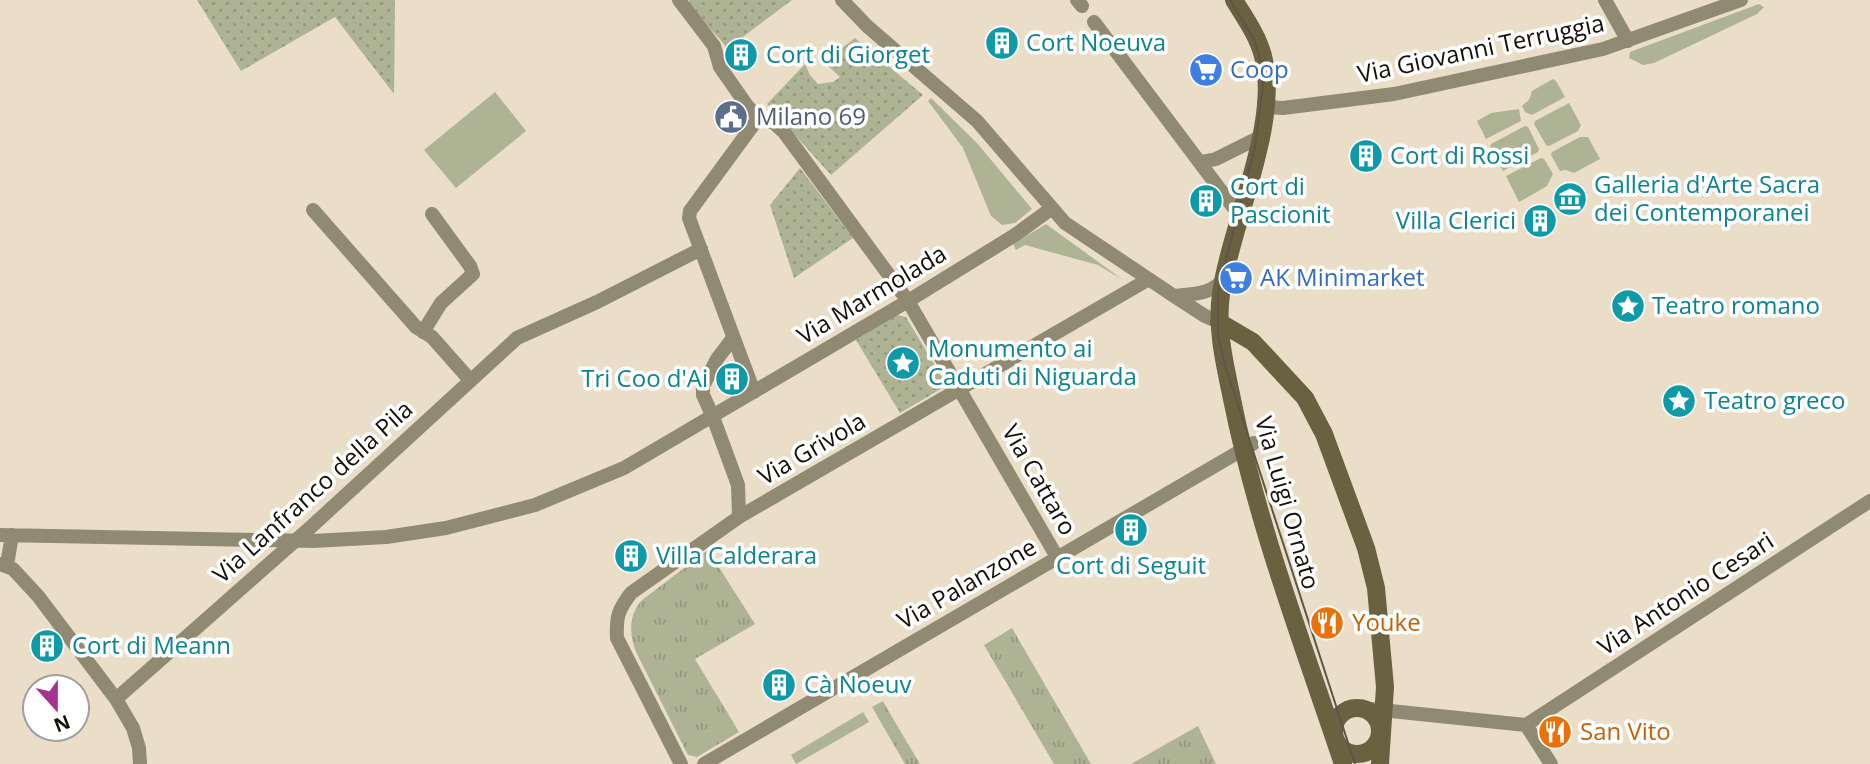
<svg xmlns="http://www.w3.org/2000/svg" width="1870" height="764" font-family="'Open Sans',sans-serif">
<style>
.grass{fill:#adb393}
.park{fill:url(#park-tufts)}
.garden{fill:url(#garden-dots)}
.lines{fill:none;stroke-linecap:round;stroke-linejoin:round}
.minor{stroke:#908a73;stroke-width:14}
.secondary{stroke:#6a6140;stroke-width:18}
.tram{stroke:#5d564a;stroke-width:2}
.labels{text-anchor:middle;stroke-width:7;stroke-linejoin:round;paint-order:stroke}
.culture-label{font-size:24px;fill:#0d838f;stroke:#fff;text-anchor:start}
.street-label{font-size:24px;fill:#141009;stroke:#fff}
.shop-label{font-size:24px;fill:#366cbe;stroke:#fff;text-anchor:start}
.service-label{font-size:24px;fill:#4e5e75;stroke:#fff;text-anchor:start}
.food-label{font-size:24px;fill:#c56008;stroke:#fff;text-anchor:start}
</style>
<defs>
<pattern id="park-tufts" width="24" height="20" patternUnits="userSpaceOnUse" patternTransform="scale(1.75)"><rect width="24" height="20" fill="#adb393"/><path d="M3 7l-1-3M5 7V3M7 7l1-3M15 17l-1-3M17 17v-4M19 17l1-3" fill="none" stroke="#94997d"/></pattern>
<pattern id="garden-dots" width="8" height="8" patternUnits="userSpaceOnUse" patternTransform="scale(1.75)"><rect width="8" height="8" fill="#adb393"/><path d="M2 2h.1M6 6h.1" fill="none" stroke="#94997d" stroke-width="1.8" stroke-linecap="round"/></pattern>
</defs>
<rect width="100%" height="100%" fill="#eadec9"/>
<path class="grass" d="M 1759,4 L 1764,7 L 1757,14 L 1654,63 L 1643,65 L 1629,58 L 1630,52 Z
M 1553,79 L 1556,81 L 1565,97 L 1532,115 L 1525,112 L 1522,106 L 1529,100 L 1532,91 Z
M 495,92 L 526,131 L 456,188 L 424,150 Z
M 931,98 L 977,143 L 1032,209 L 1015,223 L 1002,225 L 991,216 L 963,148 L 928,101 Z
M 1569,103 L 1581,125 L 1578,131 L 1549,146 L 1546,145 L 1534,124 L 1535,121 Z
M 1519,109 L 1521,121 L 1486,139 L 1477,121 L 1491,113 Z
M 1525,126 L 1528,127 L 1539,149 L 1538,152 L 1503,171 L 1490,148 L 1491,144 Z
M 1580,137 L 1588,137 L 1600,159 L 1574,173 L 1566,170 L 1560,171 L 1551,155 L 1552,152 Z
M 1541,158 L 1544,159 L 1553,174 L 1547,186 L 1519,202 L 1506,176 Z
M 1046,224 L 1123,280 L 1098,265 L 1025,245 L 1016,250 L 1013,244 Z
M 863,712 L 869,722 L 796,764 L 791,755 Z"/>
<path class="park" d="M 708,550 L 755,624 L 695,659 L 739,732 L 697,757 L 688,755 L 637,654 C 629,636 628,615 642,600 Z
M 1012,628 L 1091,764 L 1054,764 L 984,645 Z
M 883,701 L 885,705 L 920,764 L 905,764 L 872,707 Z
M 1198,726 L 1216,764 L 1131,764 Z"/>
<path class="garden" d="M 197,0 L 395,0 L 394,94 L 335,17 L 241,71 Z
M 689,0 L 792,0 L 727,49 C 717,31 694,20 689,0 Z
M 855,38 L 923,95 L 831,175 L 767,104 L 805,64 L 810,75 L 818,84 L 833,82 L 840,77 L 824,62 Z
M 800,168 L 853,238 L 794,278 L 770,205 Z
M 897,315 L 906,317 L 943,379 L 941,389 L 900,413 L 856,340 Z"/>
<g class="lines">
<path class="minor" d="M 679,0 L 714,46 L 720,67 L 748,107 L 759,117 L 774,123 L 784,132 L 908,301 L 1057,557
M 842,0 L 867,26 L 977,121 L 1065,223 L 1174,296 L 1205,316 L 1219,322
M 1077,0 L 1082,6
M 1605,0 L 1628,41
M 1094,22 L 1240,216
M 1265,107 L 1283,108 L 1394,94 L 1603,49 L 1741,0
M 1201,162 L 1216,159 L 1260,137
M 313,210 L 416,327 L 432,337 L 470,380
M 1174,296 C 1193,294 1213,295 1225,277
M 423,332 L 441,303 L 473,274 L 470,266 L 432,214
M 733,338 L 717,359 L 703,386 L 703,395 L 713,417 L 738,485 L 739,517
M 754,392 L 689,218 L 690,211 L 759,117
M 0,535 L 313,541 L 386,537 L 446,528 L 535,505 L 624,468 L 908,301 L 1015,235 L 1052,208
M 0,564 L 13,569 L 38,596 L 116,699 L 133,728 L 139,748 L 140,764
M 7,565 L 12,535
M 116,699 L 312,526 L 517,338 L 597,302 L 701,249
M 1362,708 L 1526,725
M 1526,725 L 1870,501
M 1526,725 L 1551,764
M 681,764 L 617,638 C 616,617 618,610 631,593 L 739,517 L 1149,279
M 704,764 L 1254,443"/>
<path class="secondary" d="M 1234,0 C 1245,18 1258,36 1263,56 C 1281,123 1230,226 1221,294 C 1216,329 1225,365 1232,399 C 1257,524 1303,644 1343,764
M 1219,322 L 1253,342 L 1305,398 L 1324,434 L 1366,548 L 1376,588 L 1385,687 L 1380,764
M1334 731a23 23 0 1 1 46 0a23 23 0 1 1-46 0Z"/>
<path class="tram" d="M 1230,0 L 1255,41 L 1262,67 L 1263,86 L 1255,146 L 1218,292 L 1218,336 L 1226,368 L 1355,764"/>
</g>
<defs>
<g id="building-disc" transform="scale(1.75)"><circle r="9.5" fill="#0f9aa8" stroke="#fff"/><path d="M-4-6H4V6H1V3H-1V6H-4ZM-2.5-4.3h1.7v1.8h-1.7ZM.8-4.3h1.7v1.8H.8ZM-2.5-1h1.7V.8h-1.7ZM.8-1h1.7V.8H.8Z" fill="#fff"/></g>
<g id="supermarket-disc" transform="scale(1.75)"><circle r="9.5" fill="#3f7fe0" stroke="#fff"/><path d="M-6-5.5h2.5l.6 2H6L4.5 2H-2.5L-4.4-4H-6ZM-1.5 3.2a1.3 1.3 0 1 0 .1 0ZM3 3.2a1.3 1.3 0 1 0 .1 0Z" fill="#fff"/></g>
<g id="civic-disc" transform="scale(1.75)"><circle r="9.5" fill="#5c6f8a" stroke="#fff"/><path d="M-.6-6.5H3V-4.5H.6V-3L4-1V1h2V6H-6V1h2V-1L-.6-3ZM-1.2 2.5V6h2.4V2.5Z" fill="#fff"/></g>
<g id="museum-disc" transform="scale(1.75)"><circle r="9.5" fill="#0f9aa8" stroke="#fff"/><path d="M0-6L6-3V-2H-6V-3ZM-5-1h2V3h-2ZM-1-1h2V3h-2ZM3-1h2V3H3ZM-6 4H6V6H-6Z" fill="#fff"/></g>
<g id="sight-disc" transform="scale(1.75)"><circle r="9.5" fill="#0f9aa8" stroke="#fff"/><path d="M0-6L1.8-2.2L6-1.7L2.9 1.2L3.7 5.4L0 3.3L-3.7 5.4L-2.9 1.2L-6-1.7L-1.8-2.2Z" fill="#fff"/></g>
<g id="restaurant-disc" transform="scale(1.75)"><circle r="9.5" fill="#e8710a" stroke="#fff"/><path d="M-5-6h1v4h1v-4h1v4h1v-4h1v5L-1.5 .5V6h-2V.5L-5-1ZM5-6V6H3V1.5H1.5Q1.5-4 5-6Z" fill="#fff"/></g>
</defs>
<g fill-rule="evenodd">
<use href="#building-disc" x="1002" y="43"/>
<use href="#building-disc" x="741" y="55"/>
<use href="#supermarket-disc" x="1206" y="70"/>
<use href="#civic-disc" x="731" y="117"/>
<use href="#building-disc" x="1366" y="156"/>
<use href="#museum-disc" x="1570" y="199"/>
<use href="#building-disc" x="1206" y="201"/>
<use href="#building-disc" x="1540" y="221"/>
<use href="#supermarket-disc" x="1236" y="278"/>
<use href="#sight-disc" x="1628" y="306"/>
<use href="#sight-disc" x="903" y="363"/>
<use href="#building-disc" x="732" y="379"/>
<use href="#sight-disc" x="1679" y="401"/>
<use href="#building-disc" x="1131" y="530"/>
<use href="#building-disc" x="631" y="556"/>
<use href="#restaurant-disc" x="1327" y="623"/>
<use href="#building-disc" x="47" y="646"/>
<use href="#building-disc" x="779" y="685"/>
<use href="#restaurant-disc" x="1555" y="732"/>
</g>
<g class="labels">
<g class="culture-label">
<text x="1026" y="51">Cort Noeuva</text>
<text x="766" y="63">Cort di Giorget</text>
<text x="1390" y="164">Cort di Rossi</text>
<text x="1594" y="193">Galleria d'Arte Sacra<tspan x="1594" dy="28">dei Contemporanei</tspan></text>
<text x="1230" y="195">Cort di<tspan x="1230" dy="28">Pascionit</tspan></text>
<text x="1516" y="229" text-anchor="end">Villa Clerici</text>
<text x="1652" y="314">Teatro romano</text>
<text x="928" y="357">Monumento ai<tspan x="928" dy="28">Caduti di Niguarda</tspan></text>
<text x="708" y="387" text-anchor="end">Tri Coo d'Ai</text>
<text x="1704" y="409">Teatro greco</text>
<text x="656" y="564">Villa Calderara</text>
<text x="1131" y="574" text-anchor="middle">Cort di Seguit</text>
<text x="72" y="654">Cort di Meann</text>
<text x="804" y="693">Cà Noeuv</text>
</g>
<g class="street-label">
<text transform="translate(1481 49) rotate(-12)" y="8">Via Giovanni Terruggia</text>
<text transform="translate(872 295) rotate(-31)" y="8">Via Marmolada</text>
<text transform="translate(812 449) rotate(-30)" y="8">Via Grivola</text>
<text transform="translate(1039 480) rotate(60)" y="8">Via Cattaro</text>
<text transform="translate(313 492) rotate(-42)" y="8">Via Lanfranco della Pila</text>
<text transform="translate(1287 503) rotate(74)" y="8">Via Luigi Ornato</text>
<text transform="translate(967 584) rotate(-30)" y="8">Via Palanzone</text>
<text transform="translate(1686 594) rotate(-33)" y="8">Via Antonio Cesari</text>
</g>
<g class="shop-label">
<text x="1230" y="78">Coop</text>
<text x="1260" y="286">AK Minimarket</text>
</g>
<g class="service-label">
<text x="756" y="125">Milano 69</text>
</g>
<g class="food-label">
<text x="1352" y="631">Youke</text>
<text x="1580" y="740">San Vito</text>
</g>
</g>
<g transform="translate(56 708) rotate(159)"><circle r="33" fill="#ffffff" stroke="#a19f9d" stroke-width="2"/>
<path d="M0-5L12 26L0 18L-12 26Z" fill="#a5328e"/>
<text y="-10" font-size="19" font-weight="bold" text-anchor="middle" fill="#141009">N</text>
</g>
</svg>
